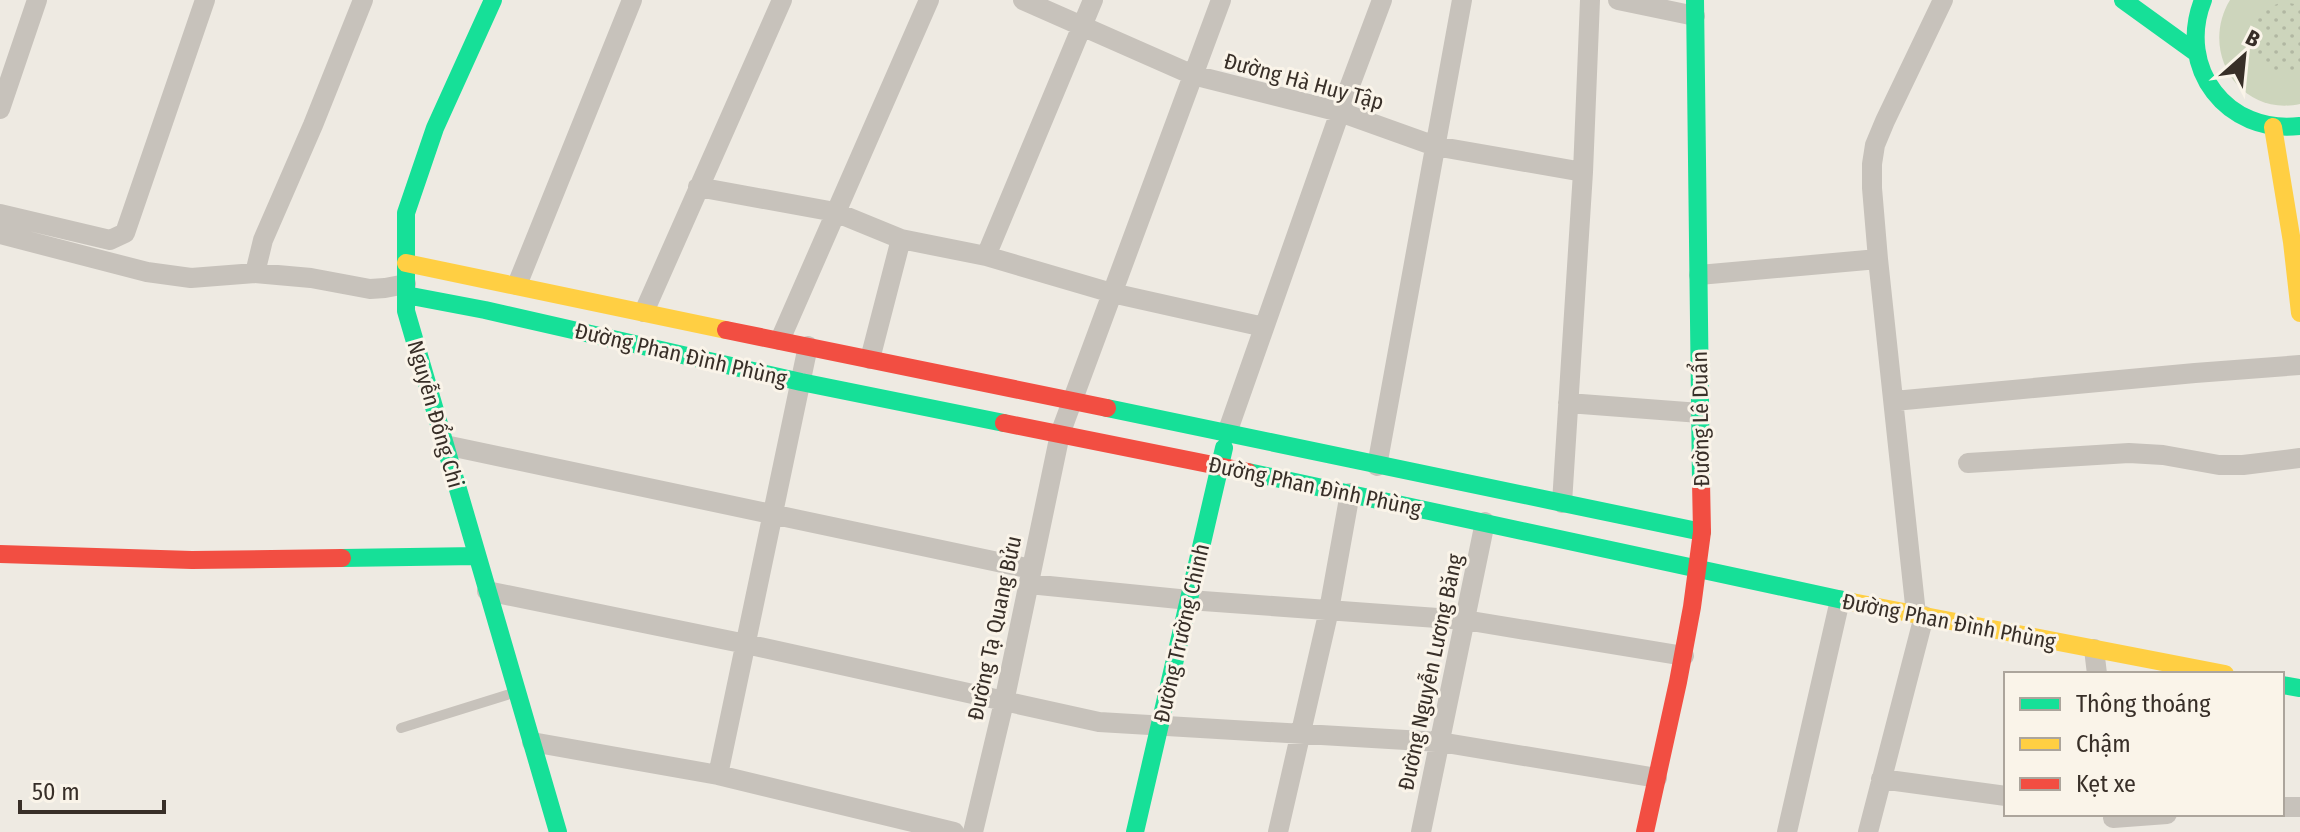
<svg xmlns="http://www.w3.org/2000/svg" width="2300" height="832" font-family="'Fira Sans Condensed',sans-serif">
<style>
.green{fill:#cdd5bc}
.garden{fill:url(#garden-dots)}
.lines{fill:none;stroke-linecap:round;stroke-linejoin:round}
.lane{stroke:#c7c2bb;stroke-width:10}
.street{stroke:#c7c2bb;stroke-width:20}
.fast{stroke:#16e098;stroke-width:18}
.slow{stroke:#ffcf43;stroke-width:18}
.jam{stroke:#f24e42;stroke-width:18}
.labels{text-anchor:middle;stroke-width:6;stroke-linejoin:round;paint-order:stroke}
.street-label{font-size:22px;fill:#382f28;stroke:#faf4e9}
</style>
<defs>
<pattern id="garden-dots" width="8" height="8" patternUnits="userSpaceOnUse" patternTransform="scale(2)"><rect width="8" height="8" fill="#cdd5bc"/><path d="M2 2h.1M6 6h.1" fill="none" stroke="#b1b7a2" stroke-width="1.8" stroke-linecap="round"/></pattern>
</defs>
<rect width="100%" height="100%" fill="#eeeae2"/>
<path class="green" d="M 2230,0 L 2300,0 L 2300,104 C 2239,117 2199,51 2230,0 Z"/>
<path class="garden" d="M 2284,2 L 2300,5 L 2300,71 C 2251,88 2228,15 2284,2 Z"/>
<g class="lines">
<path class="lane" d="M 401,728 L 513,693"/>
<path class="street" d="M 1023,0 L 1193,75 L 1340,112 L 1435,146 L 1583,172
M 1618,0 L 1695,16
M 0,109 L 37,0
M 698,187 L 835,212 L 901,239 L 986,256 L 1112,293 L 1264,327
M 0,214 L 110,240 L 125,233 L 205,0
M 0,234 L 147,272 L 191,278 L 255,273 L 311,278 L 370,289 L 385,288 L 406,284
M 986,256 L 1093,0
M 255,273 L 263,240 L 313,125 L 363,0
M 1699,275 L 1878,259
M 517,285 L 632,0
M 644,312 L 782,0
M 780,340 L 929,0
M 870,359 L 901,239
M 1894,401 L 2195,373 L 2300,365
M 1568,403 L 1700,413
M 1227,433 L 1340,112 L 1382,0
M 445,445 L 1031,569
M 1968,463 L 2129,453 L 2163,455 L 2219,465 L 2243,465 L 2300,458
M 1377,466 L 1462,0
M 1562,503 L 1583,172 L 1590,0
M 1029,584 L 1189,600 L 1465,620 L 1684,656
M 487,591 L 746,644 L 1099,722 L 1440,742 L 1657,778
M 1916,614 L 1878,259 L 1872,188 L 1872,164 L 1875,145 L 1885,121 L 1943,0
M 2094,649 L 2097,674
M 532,742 L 718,775 L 954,832
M 718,775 L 808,346
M 1881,779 L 2006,796
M 2282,807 L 2300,807
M 2113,818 L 2167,814
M 973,832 L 1004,702 L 1060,434 L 1221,0
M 1278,832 L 1329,610 L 1350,493
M 1421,832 L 1485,522
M 1787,832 L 1840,600
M 1868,832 L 1924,616"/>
<path class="fast" d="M 493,0 L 435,128 L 406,213 L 406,311 L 558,832
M 1695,0 L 1701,481
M 2123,0 L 2195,52
M 2203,0 C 2176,68 2227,135 2300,126
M 406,295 L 485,310 L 801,382 L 1004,423
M 1107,408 L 1702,532
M 1248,472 L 1852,602
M 342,558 L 477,556
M 2282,685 L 2300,688
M 1135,832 L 1224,448"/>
<path class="slow" d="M 2273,127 L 2292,242 L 2300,313
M 406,263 L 726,330
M 1852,602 L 2225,674"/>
<path class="jam" d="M 726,330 L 1107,408
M 1004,423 L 1248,472
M 0,554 L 192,560 L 342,558
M 1645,832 L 1678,682 L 1692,607 L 1702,532 L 1701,481"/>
</g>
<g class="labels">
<g class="street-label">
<text transform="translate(1304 81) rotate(15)" y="8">Đường Hà Huy Tập</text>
<text transform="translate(681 354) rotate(13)" y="8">Đường Phan Đình Phùng</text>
<text transform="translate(436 414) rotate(74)" y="8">Nguyễn Đổng Chi</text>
<text transform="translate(1700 419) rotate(-91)" y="8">Đường Lê Duẩn</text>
<text transform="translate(1315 486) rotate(12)" y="8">Đường Phan Đình Phùng</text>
<text transform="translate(1949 621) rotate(11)" y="8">Đường Phan Đình Phùng</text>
<text transform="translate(994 628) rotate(-78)" y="8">Đường Tạ Quang Bửu</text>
<text transform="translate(1181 633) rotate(-77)" y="8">Đường Trường Chinh</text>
<text transform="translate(1430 672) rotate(-78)" y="8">Đường Nguyễn Lương Băng</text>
</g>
</g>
<rect x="2004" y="672" width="280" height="144" fill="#faf4e9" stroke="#aca59c" stroke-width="2"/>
<rect x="2020" y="698" width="40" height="12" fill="#16e098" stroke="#aca59c" stroke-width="2"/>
<text x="2076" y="712" font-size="24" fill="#382f28">Thông thoáng</text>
<rect x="2020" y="738" width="40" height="12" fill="#ffcf43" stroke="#aca59c" stroke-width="2"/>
<text x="2076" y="752" font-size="24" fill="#382f28">Chậm</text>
<rect x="2020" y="778" width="40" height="12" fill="#f24e42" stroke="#aca59c" stroke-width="2"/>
<text x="2076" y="792" font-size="24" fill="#382f28">Kẹt xe</text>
<g transform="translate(2244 56) rotate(27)" stroke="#faf4e9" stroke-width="6" paint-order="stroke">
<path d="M0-6L14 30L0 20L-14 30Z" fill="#382f28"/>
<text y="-12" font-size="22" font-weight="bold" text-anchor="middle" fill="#382f28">B</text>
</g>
<path d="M20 800v12h144v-12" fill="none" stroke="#382f28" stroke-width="4"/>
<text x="32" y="800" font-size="24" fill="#382f28" stroke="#faf4e9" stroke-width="6" paint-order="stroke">50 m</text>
</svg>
